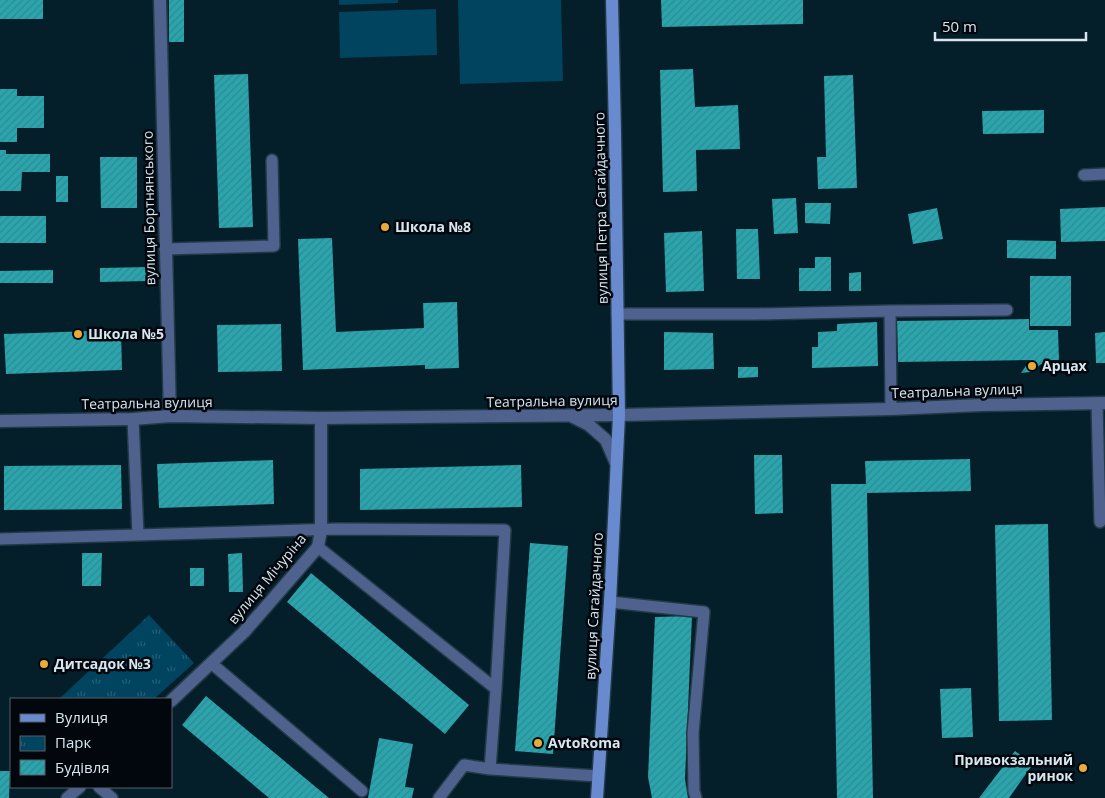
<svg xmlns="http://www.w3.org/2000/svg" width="1105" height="798" font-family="'Open Sans',sans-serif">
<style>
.park{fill:url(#park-tufts)}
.garden{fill:#00445f}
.building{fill:url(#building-hatch)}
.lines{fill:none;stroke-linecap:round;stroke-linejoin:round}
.service-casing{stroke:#223a46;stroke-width:14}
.minor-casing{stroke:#223a46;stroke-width:15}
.tertiary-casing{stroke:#223a46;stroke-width:15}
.secondary-casing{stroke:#223a46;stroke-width:15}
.service{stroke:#4e628d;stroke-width:11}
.minor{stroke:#4e628d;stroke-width:12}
.tertiary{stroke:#4e628d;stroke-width:12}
.secondary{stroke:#6a8acf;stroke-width:12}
.poi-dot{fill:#eaaa38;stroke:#01070c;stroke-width:2}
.labels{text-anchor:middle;stroke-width:5;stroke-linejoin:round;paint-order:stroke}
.street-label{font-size:14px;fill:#d7e6ef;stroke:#01070c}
.poi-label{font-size:14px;font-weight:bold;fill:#d7e6ef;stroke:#01070c;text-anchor:start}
</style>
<defs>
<pattern id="park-tufts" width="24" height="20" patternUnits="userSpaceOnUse" patternTransform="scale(1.25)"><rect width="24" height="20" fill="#00445f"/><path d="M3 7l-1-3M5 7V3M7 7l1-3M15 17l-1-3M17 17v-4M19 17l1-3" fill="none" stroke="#245f76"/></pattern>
<pattern id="building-hatch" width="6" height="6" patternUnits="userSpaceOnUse" patternTransform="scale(1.25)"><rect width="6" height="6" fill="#2aa5ad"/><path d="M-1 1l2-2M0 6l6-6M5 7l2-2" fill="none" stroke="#31888f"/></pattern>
</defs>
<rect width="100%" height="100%" fill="#041e2a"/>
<path class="park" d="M 149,615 L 194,663 L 154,699 L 59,699 Z"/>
<path class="garden" d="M 339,0 L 398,0 L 398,3 L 339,5 Z
M 458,0 L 561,0 L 563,81 L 460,84 Z
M 436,9 L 437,55 L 340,58 L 339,12 Z"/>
<path class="building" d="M 0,0 L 43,0 L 43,19 L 0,19 Z
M 169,0 L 184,0 L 184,42 L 169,42 Z
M 661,0 L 803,0 L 803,24 L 662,27 Z
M 693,69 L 695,107 L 738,105 L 740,149 L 696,150 L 697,191 L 663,192 L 660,70 Z
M 248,74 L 253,227 L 219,228 L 214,75 Z
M 853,75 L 857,188 L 818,189 L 817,157 L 826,157 L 824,76 Z
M 0,89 L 17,89 L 17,96 L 44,96 L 44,128 L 17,128 L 17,142 L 0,142 Z
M 1044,110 L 1044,133 L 983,134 L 982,111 Z
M 0,150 L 6,150 L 6,154 L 50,154 L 50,172 L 22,172 L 21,191 L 0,191 Z
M 100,157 L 137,157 L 137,208 L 101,208 Z
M 56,176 L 68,176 L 68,202 L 56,202 Z
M 796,198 L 798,233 L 774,234 L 772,199 Z
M 805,203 L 831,203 L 830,224 L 805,223 Z
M 1105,207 L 1105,241 L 1061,242 L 1060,209 Z
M 937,208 L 943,239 L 913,244 L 908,214 Z
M 0,216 L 46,216 L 46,243 L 0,243 Z
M 736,229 L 758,229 L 760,279 L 737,279 Z
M 702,231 L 704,291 L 666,292 L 664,233 Z
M 332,238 L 336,332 L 424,328 L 423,303 L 457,302 L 459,368 L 425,369 L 425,365 L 303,370 L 298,239 Z
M 1007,240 L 1056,241 L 1056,259 L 1007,258 Z
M 815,257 L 831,257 L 831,291 L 799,291 L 799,268 L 815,268 Z
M 149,267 L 149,281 L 100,282 L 100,268 Z
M 53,270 L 53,283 L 0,283 L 0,271 Z
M 861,272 L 861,291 L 849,291 L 849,273 Z
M 1030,276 L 1071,276 L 1071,326 L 1030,326 Z
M 1029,319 L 1029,330 L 1058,330 L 1059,360 L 1047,360 L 1030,372 L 1021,373 L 1030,360 L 898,362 L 897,321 Z
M 877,322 L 878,366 L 812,368 L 812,347 L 818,347 L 818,332 L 837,331 L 837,324 Z
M 281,324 L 282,371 L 218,372 L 217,325 Z
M 121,330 L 122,370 L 6,374 L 4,334 Z
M 664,332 L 713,333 L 714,369 L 664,370 Z
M 1105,332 L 1105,363 L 1096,363 L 1095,333 Z
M 738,367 L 758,367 L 758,377 L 738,378 Z
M 754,455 L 782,455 L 783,513 L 755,514 Z
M 970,459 L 971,491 L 867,493 L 873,798 L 837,798 L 831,484 L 866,484 L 865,461 Z
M 273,460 L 274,504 L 159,508 L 157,464 Z
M 121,465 L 122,509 L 4,510 L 4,466 Z
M 521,465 L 522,507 L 360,510 L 360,469 Z
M 1048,524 L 1052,720 L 999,721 L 995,525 Z
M 530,543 L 568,546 L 553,754 L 515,751 Z
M 82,553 L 102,553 L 101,586 L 82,586 Z
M 242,553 L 243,592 L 229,592 L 228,554 Z
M 190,568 L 204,568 L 204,586 L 190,586 Z
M 311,573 L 469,705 L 445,734 L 287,602 Z
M 692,616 L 685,779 L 688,798 L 652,798 L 648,777 L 655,617 Z
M 971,688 L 973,737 L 942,738 L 940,689 Z
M 206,696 L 329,798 L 269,798 L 182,725 Z
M 379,738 L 413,744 L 405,787 L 414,788 L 412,798 L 368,798 Z
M 1015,751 L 1033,764 L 1009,798 L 979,798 Z
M 0,771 L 10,771 L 9,798 L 0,798 Z"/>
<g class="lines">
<g class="service-casing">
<path id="service" d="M 1084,175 L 1105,174
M 165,249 L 274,246 L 272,160
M 617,314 L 757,314 L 890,311
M 1097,403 L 1100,522
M 891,409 L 890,311 L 1007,310
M 133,419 L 138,535
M 0,539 L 337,529 L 505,530 L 496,689
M 318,547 L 496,689 L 490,769
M 610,602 L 704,612 L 693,733 L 694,791 L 696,798
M 211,663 L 362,791
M 99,787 L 112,798
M 67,798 L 80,787
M 439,798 L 464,765 L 490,769 L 598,776"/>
</g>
<g class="minor-casing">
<path id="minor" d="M 160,0 L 170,416
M 619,415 L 891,409 L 982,405 L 1105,403
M 171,701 L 244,632 L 318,547 L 321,530 L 321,418"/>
</g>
<g class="tertiary-casing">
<path id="tertiary" d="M 573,417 L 589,425 L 606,440 L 616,463
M 0,421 L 133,419 L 170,416 L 321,418 L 619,415"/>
</g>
<g class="secondary-casing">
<path id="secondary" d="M 597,798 L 610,602 L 619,415 L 615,132 L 612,0"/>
</g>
<use href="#service" class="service"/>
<use href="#minor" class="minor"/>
<use href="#tertiary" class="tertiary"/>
<use href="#secondary" class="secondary"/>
</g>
<g class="poi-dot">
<circle cx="385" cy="227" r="5"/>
<circle cx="78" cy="334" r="5"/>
<circle cx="1032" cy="366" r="5"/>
<circle cx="44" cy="664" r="5"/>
<circle cx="538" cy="743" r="5"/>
<circle cx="1083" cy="768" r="5"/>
</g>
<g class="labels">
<g class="street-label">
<text transform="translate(149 208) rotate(-91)" y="5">вулиця Бортнянського</text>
<text transform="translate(601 208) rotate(-91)" y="5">вулиця Петра Сагайдачного</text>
<text transform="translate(957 391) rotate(-2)" y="5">Театральна вулиця</text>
<text transform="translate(552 401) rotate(-1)" y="5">Театральна вулиця</text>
<text transform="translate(147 403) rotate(-1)" y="5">Театральна вулиця</text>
<text transform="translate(267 579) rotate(-50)" y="5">вулиця Мічуріна</text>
<text transform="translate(594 606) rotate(-87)" y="5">вулиця Сагайдачного</text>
</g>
<g class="poi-label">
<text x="395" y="232">Школа №8</text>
<text x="88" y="339">Школа №5</text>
<text x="1042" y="371">Арцах</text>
<text x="54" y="669">Дитсадок №3</text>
<text x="548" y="748">AvtoRoma</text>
<text x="1073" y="765" text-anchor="end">Привокзальний<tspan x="1073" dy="16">ринок</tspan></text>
</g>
</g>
<rect x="10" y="698" width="162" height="90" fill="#01070c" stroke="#576067"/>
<rect x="20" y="714" width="25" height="8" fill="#6a8acf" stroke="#576067"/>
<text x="55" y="723" font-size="15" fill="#d7e6ef">Вулиця</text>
<rect x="20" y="736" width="25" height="15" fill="url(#park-tufts)" stroke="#576067"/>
<text x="55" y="748" font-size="15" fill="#d7e6ef">Парк</text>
<rect x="20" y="760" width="25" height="15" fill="url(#building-hatch)" stroke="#576067"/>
<text x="55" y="773" font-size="15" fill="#d7e6ef">Будівля</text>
<path d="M935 32v8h151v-8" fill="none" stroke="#d7e6ef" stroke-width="2.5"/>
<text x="942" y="32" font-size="15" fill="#d7e6ef" stroke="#01070c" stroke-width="4" paint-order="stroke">50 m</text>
</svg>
